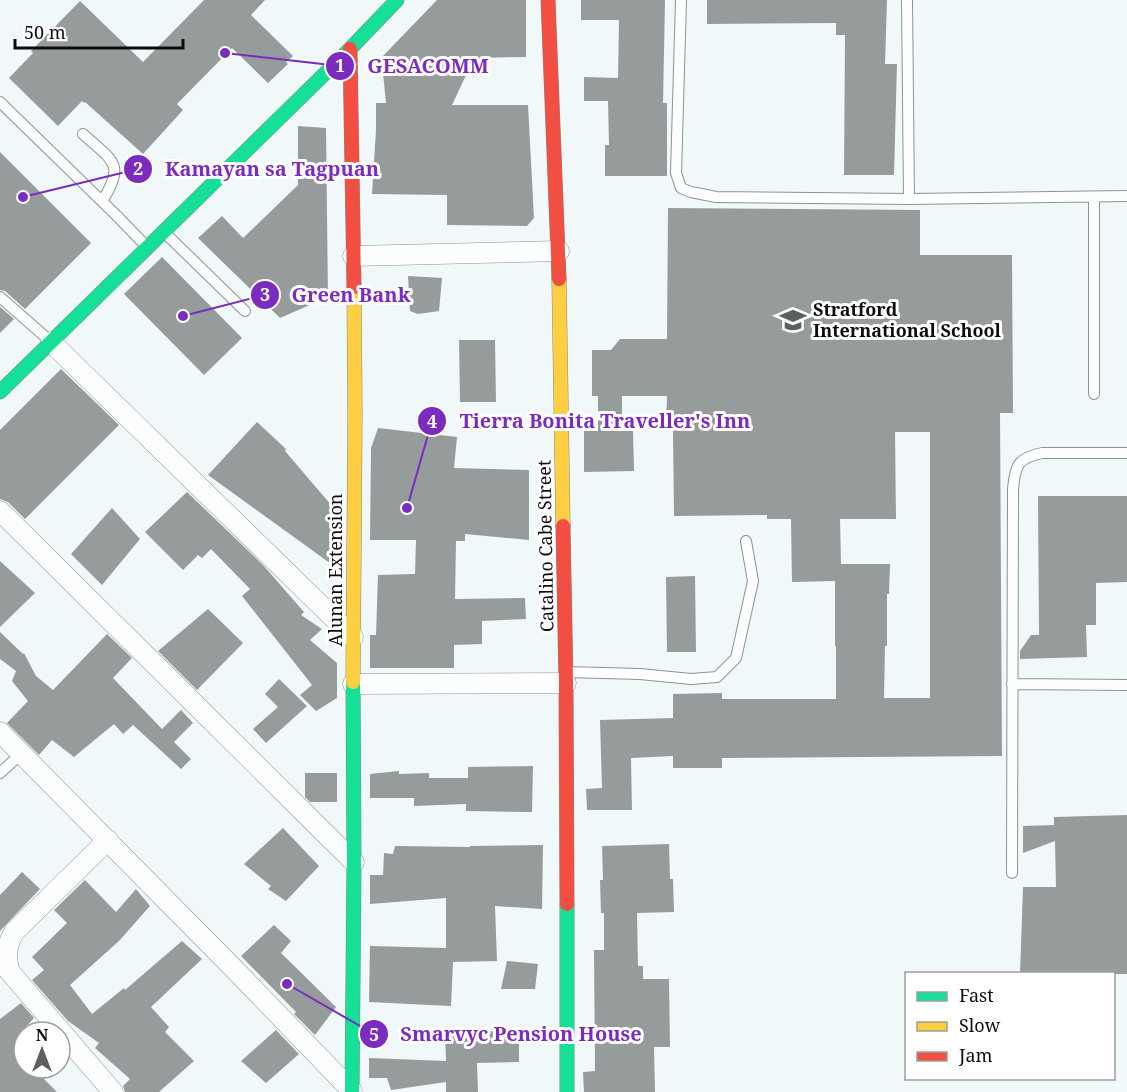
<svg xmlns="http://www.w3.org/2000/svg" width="1127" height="1092" font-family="'Noto Serif',serif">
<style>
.building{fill:#969c9c;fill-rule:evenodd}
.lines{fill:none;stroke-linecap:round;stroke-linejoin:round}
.lane-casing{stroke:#8f9293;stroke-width:12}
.street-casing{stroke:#8f9293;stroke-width:21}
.fast-casing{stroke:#85898a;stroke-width:15}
.slow-casing{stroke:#85898a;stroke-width:15}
.jam-casing{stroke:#85898a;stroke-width:15}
.lane{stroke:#fdfefe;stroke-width:10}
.street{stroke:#fdfefe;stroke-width:20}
.fast{stroke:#16e098;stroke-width:14}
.slow{stroke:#ffcf43;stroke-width:14}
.jam{stroke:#f24e42;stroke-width:14}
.labels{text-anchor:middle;stroke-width:6;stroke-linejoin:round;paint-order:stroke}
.poi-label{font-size:18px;font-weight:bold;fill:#0c0c0c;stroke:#fff;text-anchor:start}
.street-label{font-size:18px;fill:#0c0c0c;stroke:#fff}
.leader{fill:none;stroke:#7b2cbf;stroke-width:2}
.callout-dot{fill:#7b2cbf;stroke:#fff;stroke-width:2}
.mark-label{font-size:18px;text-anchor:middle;font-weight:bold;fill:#fff}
.callout-label{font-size:20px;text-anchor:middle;font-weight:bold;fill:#7b2cbf;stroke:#fff;stroke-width:6;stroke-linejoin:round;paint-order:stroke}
</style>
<rect width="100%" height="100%" fill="#f0f8fa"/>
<path class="building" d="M 204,0 L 265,0 L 251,15 L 293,56 L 286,62 L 288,64 L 268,83 L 232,48 L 177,104 L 183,110 L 143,154 L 85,102 L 84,103 L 82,101 L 58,126 L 9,78 L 33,53 L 31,51 L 80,1 L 143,62 Z
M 437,0 L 526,0 L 526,57 L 474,58 L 452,105 L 528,105 L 534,218 L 527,226 L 447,225 L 447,195 L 372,194 L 376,130 L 376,103 L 386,103 L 382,63 L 383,56 Z
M 581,0 L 665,0 L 663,103 L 667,103 L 667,176 L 605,176 L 605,145 L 609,145 L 608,101 L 584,101 L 584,77 L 618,78 L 619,20 L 581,20 Z
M 707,0 L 887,0 L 885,64 L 897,64 L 894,175 L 844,175 L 845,35 L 836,35 L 836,23 L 707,24 Z
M 298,126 L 326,128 L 328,297 L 280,318 L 198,238 L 222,216 L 243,238 L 298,185 Z
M 0,152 L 91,243 L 25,309 L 5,291 L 0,290 Z
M 668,208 L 920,210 L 920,255 L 1012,255 L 1013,413 L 1000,413 L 1002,756 L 722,758 L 722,768 L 673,768 L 673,756 L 631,758 L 632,810 L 587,810 L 586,789 L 602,788 L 600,720 L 673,718 L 673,694 L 722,693 L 722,699 L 836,699 L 836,646 L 835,646 L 835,581 L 792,582 L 791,519 L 767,519 L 767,515 L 674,516 L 673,429 L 666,429 L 667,396 L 622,396 L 622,431 L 633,431 L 634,471 L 584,472 L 584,431 L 598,431 L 598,396 L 592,396 L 592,350 L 611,350 L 620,339 L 667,339 ZM 895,432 L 930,432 L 930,698 L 884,698 L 885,646 L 887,646 L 887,594 L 889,594 L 890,564 L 841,564 L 840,519 L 896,519 Z
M 162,257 L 242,338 L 204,375 L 124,294 Z
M 408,276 L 442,278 L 439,311 L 418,314 L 410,311 Z
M 0,307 L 14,319 L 0,333 Z
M 459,340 L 495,340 L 496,402 L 460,402 Z
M 61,369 L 119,425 L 25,519 L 8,502 L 0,499 L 0,430 Z
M 257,422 L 286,449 L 285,451 L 338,513 L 337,539 L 334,566 L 208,475 Z
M 378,428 L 457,437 L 454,468 L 529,470 L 529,540 L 465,534 L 465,541 L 456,541 L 455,599 L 525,598 L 526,619 L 482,621 L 482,644 L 454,645 L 454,668 L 370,668 L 370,635 L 376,635 L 378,575 L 415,574 L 416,540 L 370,540 L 371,448 Z
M 187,492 L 263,565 L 304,612 L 301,615 L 322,629 L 310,640 L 337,663 L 337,698 L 316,711 L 300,695 L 312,685 L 242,596 L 250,589 L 211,549 L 202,558 L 198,555 L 183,570 L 145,532 Z
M 1038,496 L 1127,496 L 1127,582 L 1096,583 L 1096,625 L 1086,625 L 1087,657 L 1020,659 L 1020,651 L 1031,635 L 1039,635 Z
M 112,508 L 140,539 L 102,585 L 71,554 Z
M 0,561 L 35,593 L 0,627 Z
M 695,576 L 696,652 L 667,652 L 666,577 Z
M 208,609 L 243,643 L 197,690 L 158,651 Z
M 0,632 L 23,654 L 24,653 L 36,676 L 53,690 L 107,634 L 132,658 L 113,678 L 162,729 L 181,710 L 193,723 L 174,742 L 191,759 L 181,769 L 133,725 L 123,734 L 114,724 L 74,757 L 52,740 L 39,755 L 7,723 L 28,701 L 12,681 L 16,671 L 0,659 Z
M 279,679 L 307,706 L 266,743 L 253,729 L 278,707 L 265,694 Z
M 533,766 L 532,812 L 466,811 L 466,804 L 414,806 L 414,798 L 370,798 L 370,774 L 399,771 L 399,774 L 429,773 L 429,778 L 468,778 L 468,767 Z
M 305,773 L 337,773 L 337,802 L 310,802 L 305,797 Z
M 1127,815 L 1127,974 L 1020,974 L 1023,887 L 1056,887 L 1055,841 L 1023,853 L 1023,826 L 1054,825 L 1054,817 Z
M 283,828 L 319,866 L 286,901 L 268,889 L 271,886 L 244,864 Z
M 669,844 L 670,879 L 673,879 L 674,912 L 637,913 L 638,966 L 643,966 L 643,979 L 669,979 L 670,1047 L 654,1047 L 655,1092 L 584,1092 L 583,1072 L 595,1071 L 594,950 L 604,950 L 604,913 L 601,913 L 600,880 L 603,880 L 602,846 Z
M 543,845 L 542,909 L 495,906 L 497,961 L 453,962 L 451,1006 L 369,1002 L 370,946 L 446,948 L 446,898 L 370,904 L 370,875 L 383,875 L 384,853 L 393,854 L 395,846 L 470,847 L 470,846 Z
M 22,872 L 40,889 L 0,931 L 0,895 Z
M 85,880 L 116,912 L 136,889 L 150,906 L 119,941 L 70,985 L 92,1014 L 124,988 L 125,990 L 182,941 L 202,959 L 151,1007 L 169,1027 L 165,1032 L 194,1061 L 159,1092 L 125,1092 L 123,1086 L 130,1079 L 95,1048 L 99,1043 L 68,1021 L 32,980 L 44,970 L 32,957 L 67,923 L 54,910 Z
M 274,925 L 291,941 L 281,953 L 336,1007 L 315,1035 L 294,1014 L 296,1012 L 241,956 Z
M 507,961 L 538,964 L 535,989 L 501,989 Z
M 21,1003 L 34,1018 L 24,1029 L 24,1068 L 65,1068 L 44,1079 L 57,1092 L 0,1092 L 0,1019 Z
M 276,1030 L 299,1054 L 266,1083 L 241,1061 Z
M 519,1031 L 519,1062 L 477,1063 L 478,1092 L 446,1092 L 446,1082 L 391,1090 L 387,1078 L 369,1078 L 369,1058 L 446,1061 L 445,1032 Z"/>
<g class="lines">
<g class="lane-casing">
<path id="lane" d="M 681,0 L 676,173 L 681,188 L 691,192 L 716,197 L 909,199 L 1127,196
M 907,0 L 909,199
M 0,102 L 116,215 L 147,247
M 83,134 C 111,160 127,163 102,201
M 1094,197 L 1094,394
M 164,232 L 245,311
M 0,297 L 49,340
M 566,672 L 640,674 L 691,679 L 717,677 L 736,658 L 753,581 L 746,541
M 1012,684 L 1127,685
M 0,773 L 22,753
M 1012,873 L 1013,489 C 1015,465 1018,458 1042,453 L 1127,453"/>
</g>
<g class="street-casing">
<path id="street" d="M 353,256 L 559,251
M 51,342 L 353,637
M 0,511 L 354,862
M 353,684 L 566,683
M 0,732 L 239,974 L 352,1091
M 108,840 L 14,932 C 6,947 6,954 9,971 L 113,1092"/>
</g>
<g class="fast-casing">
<path id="fast" d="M 0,392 L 350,49 L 397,0
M 567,904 L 567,1092
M 352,1092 L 354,862 L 353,682"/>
</g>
<g class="slow-casing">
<path id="slow" d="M 559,279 L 563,526
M 353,682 L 355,415 L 354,287"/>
</g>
<g class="jam-casing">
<path id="jam" d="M 548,0 L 559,279
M 350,49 L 354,287
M 563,526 L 566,683 L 567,904"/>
</g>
<use href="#lane" class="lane"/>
<use href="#street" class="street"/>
<use href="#fast" class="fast"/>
<use href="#slow" class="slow"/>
<use href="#jam" class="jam"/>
</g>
<defs>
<g id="school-bare" transform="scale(2.07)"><path d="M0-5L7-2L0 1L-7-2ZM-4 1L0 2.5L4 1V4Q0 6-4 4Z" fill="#5c5f5f" stroke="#fff" stroke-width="2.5" paint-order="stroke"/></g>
</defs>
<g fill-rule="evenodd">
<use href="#school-bare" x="793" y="320"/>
</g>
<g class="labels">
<g class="poi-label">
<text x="813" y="316">Stratford<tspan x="813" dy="21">International School</tspan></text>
</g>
<g class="street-label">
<text transform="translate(546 546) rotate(-91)" y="6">Catalino Cabe Street</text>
<text transform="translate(336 570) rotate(-90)" y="6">Alunan Extension</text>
</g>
</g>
<path class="leader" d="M225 53L340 66M23 197L138 169M183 316L265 295M407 508L432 421M287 984L374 1034"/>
<g class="callout-dot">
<circle cx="225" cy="53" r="6"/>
<circle cx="23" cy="197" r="6"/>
<circle cx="183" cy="316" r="6"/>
<circle cx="407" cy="508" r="6"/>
<circle cx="287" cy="984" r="6"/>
<circle cx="340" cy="66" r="15"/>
<circle cx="138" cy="169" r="15"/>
<circle cx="265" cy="295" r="15"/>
<circle cx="432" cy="421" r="15"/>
<circle cx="374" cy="1034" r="15"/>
</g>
<g class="mark-label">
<text x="340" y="72">1</text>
<text x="138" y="175">2</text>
<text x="265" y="301">3</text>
<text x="432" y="428">4</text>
<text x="374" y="1041">5</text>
</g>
<g class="callout-label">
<text x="428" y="73">GESACOMM</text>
<text x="272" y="176">Kamayan sa Tagpuan</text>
<text x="351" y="302">Green Bank</text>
<text x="605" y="428">Tierra Bonita Traveller's Inn</text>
<text x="521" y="1041">Smarvyc Pension House</text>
</g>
<rect x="905" y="972" width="210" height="108" fill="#ffffff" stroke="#9e9e9e" stroke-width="1.5"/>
<rect x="917" y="992" width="30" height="9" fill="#16e098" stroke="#9e9e9e" stroke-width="1.5"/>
<text x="959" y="1002" font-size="18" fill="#0c0c0c">Fast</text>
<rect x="917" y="1022" width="30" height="9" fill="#ffcf43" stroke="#9e9e9e" stroke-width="1.5"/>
<text x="959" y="1032" font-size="18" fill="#0c0c0c">Slow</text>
<rect x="917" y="1052" width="30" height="9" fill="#f24e42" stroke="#9e9e9e" stroke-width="1.5"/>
<text x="959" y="1062" font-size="18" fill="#0c0c0c">Jam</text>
<g transform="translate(42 1050)"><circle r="28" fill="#ffffff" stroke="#9e9e9e" stroke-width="1.5"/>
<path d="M0-4.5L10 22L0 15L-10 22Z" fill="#5c5f5f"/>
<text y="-9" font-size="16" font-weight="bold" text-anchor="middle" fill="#0c0c0c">N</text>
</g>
<path d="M15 39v9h168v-9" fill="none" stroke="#0c0c0c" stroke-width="3"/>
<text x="24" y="39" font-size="18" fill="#0c0c0c" stroke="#ffffff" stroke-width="4.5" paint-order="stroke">50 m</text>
</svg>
